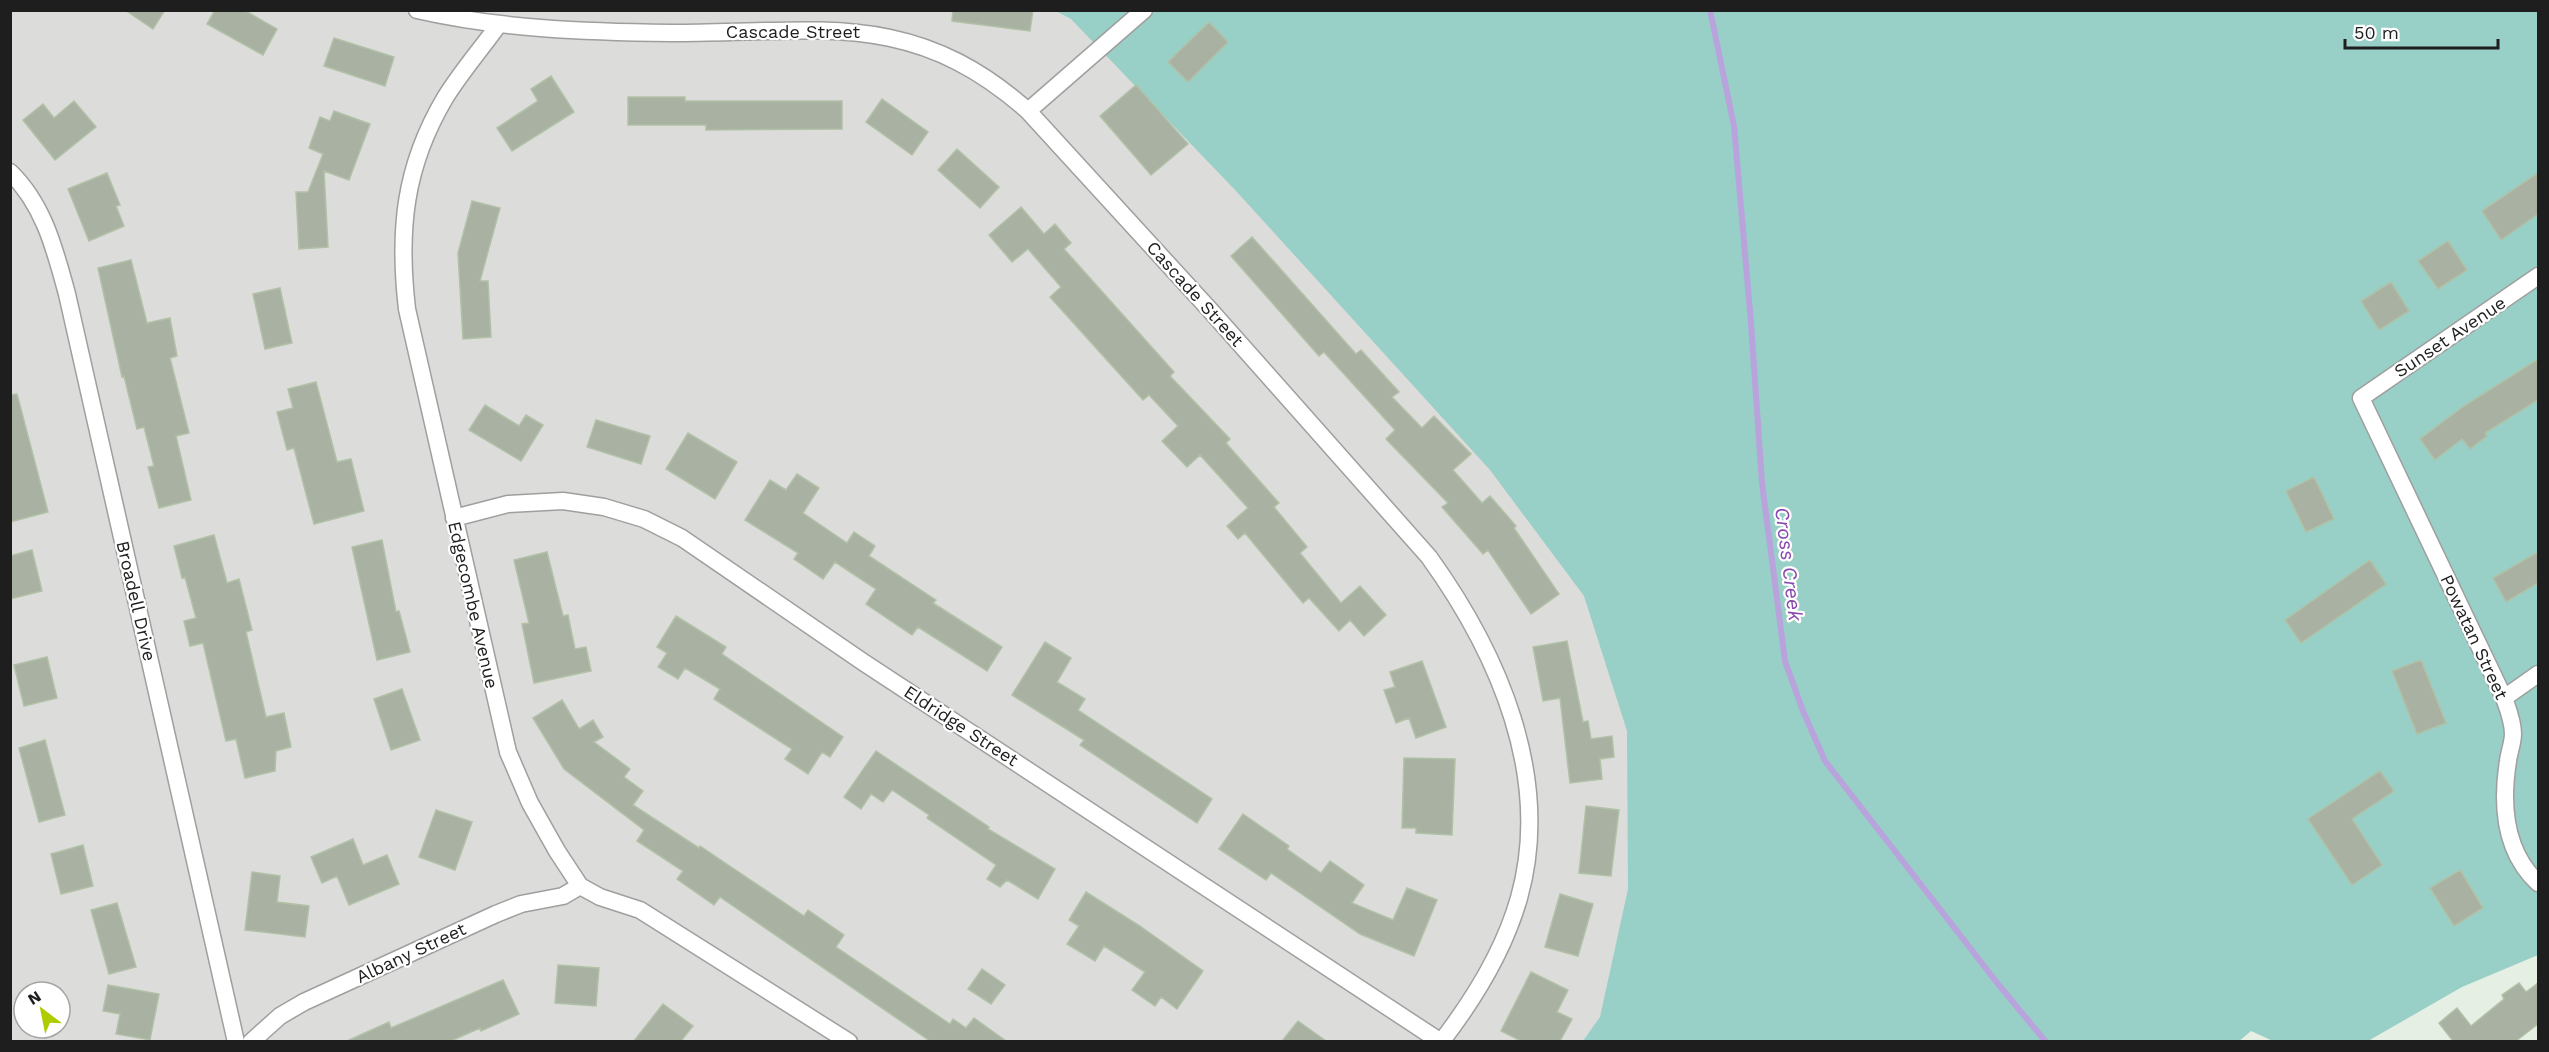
<svg xmlns="http://www.w3.org/2000/svg" width="2549" height="1052" font-family="'Work Sans',sans-serif">
<style>
.residential{fill:#dcdcdb;fill-rule:evenodd}
.forest{fill:#98cfc6}
.lines{fill:none;stroke-linecap:round;stroke-linejoin:round}
.stream{stroke:#b9a3dd;stroke-width:6}
.building{fill:#a9b1a3;stroke:#b1c1a6;stroke-width:1.5}
.street-casing{stroke:#9f9f9f;stroke-width:19}
.street{stroke:#fff;stroke-width:16}
.labels{text-anchor:middle;stroke-width:4.5;stroke-linejoin:round;paint-order:stroke}
.street-label{font-size:18px;fill:#1e1e1e;stroke:#fff}
.water-label{font-size:20px;font-style:italic;fill:#8a49af;stroke:#fff}
</style>
<rect width="100%" height="100%" fill="#e6efe4"/>
<path class="residential" d="M 10,11 L 1266,11 L 1637,426 L 1698,1041 L 11,1041 ZM 24,992 L 60,992 L 60,1028 L 24,1028 Z"/>
<path class="forest" d="M 1056,11 L 2538,11 L 2538,955 L 2462,987 L 2368,1041 L 2273,1041 L 2251,1031 L 2238,1042 L 1583,1041 L 1600,1017 L 1628,889 L 1627,731 L 1584,596 L 1490,470 L 1237,192 L 1071,19 Z"/>
<g class="lines">
<path class="stream" d="M 1710,10 L 1734,126 L 1751,323 L 1762,483 L 1785,661 L 1803,711 L 1825,761 L 1998,984 L 2046,1042"/>
</g>
<path class="building" d="M 125,10 L 165,10 L 153,29 Z
M 215,10 L 244,10 L 277,29 L 263,55 L 207,24 Z
M 953,10 L 1033,10 L 1030,31 L 952,21 Z
M 1209,22 L 1228,42 L 1188,82 L 1168,62 Z
M 334,38 L 394,57 L 385,86 L 324,66 Z
M 551,76 L 574,112 L 512,151 L 497,128 L 538,101 L 531,89 Z
M 1136,85 L 1188,144 L 1151,175 L 1100,116 Z
M 628,97 L 685,97 L 685,101 L 842,101 L 842,129 L 706,130 L 706,125 L 628,125 Z
M 882,99 L 928,132 L 912,155 L 866,122 Z
M 74,101 L 96,127 L 55,160 L 23,120 L 43,104 L 54,118 Z
M 334,111 L 370,124 L 349,180 L 324,171 L 328,247 L 299,249 L 296,192 L 308,192 L 323,154 L 309,148 L 320,117 L 330,121 Z
M 957,149 L 999,187 L 980,208 L 938,170 Z
M 107,173 L 120,205 L 116,206 L 124,226 L 89,241 L 68,189 Z
M 2538,173 L 2538,214 L 2501,240 L 2482,211 Z
M 472,201 L 500,208 L 480,281 L 488,281 L 491,337 L 463,339 L 458,253 Z
M 1021,207 L 1044,234 L 1055,224 L 1071,243 L 1064,249 L 1174,372 L 1170,376 L 1230,439 L 1226,443 L 1279,503 L 1274,507 L 1307,547 L 1300,553 L 1341,603 L 1360,586 L 1386,615 L 1364,636 L 1350,620 L 1339,631 L 1309,598 L 1303,603 L 1245,533 L 1238,539 L 1227,526 L 1248,508 L 1200,455 L 1187,467 L 1162,441 L 1178,426 L 1149,395 L 1143,400 L 1050,297 L 1061,287 L 1028,249 L 1012,262 L 989,235 Z
M 1252,237 L 1356,354 L 1361,350 L 1399,392 L 1392,397 L 1422,428 L 1434,416 L 1471,454 L 1453,470 L 1482,503 L 1490,496 L 1516,526 L 1514,528 L 1559,594 L 1531,614 L 1488,550 L 1483,554 L 1442,507 L 1448,503 L 1386,439 L 1395,430 L 1324,352 L 1319,356 L 1231,256 Z
M 2448,241 L 2467,270 L 2438,289 L 2418,261 Z
M 131,260 L 147,323 L 170,318 L 177,356 L 170,358 L 189,433 L 176,436 L 191,500 L 159,508 L 148,467 L 154,466 L 144,427 L 137,429 L 124,376 L 122,377 L 98,268 Z
M 2391,282 L 2409,311 L 2379,330 L 2361,301 Z
M 280,288 L 292,343 L 265,349 L 253,294 Z
M 2538,359 L 2538,400 L 2485,433 L 2487,436 L 2470,449 L 2462,439 L 2435,460 L 2420,439 L 2464,406 Z
M 316,382 L 337,462 L 351,459 L 364,511 L 314,524 L 294,448 L 287,450 L 277,412 L 293,408 L 288,389 Z
M 17,394 L 48,512 L 10,522 L 10,395 Z
M 485,405 L 519,426 L 526,415 L 543,425 L 521,461 L 469,430 Z
M 596,420 L 650,436 L 641,464 L 587,447 Z
M 688,433 L 737,462 L 715,499 L 666,469 Z
M 797,474 L 819,488 L 803,513 L 847,543 L 854,532 L 875,546 L 869,556 L 936,600 L 933,603 L 1002,647 L 987,671 L 918,627 L 912,635 L 866,604 L 876,589 L 835,562 L 823,579 L 794,559 L 798,553 L 745,520 L 770,480 L 786,490 Z
M 2314,477 L 2334,519 L 2306,532 L 2286,491 Z
M 214,535 L 227,583 L 239,579 L 252,630 L 246,632 L 266,717 L 284,713 L 291,747 L 276,751 L 275,771 L 245,778 L 236,739 L 226,741 L 203,643 L 190,646 L 184,621 L 196,618 L 185,577 L 182,578 L 174,546 Z
M 382,540 L 396,612 L 399,611 L 410,652 L 377,660 L 352,547 Z
M 32,550 L 42,591 L 10,599 L 10,556 Z
M 547,552 L 563,616 L 568,615 L 575,649 L 586,647 L 591,671 L 534,683 L 522,624 L 529,623 L 514,560 Z
M 2538,552 L 2538,583 L 2506,602 L 2493,578 Z
M 2370,560 L 2386,584 L 2301,643 L 2285,620 Z
M 676,616 L 726,647 L 722,654 L 843,737 L 830,757 L 822,752 L 808,774 L 785,759 L 792,749 L 714,699 L 720,689 L 685,668 L 678,679 L 658,667 L 667,653 L 657,647 Z
M 1567,641 L 1583,722 L 1588,721 L 1591,739 L 1612,736 L 1614,757 L 1600,759 L 1602,779 L 1570,783 L 1560,698 L 1543,701 L 1533,647 Z
M 1045,642 L 1071,658 L 1057,682 L 1085,699 L 1078,710 L 1212,799 L 1197,823 L 1080,745 L 1084,740 L 1012,695 Z
M 47,657 L 57,698 L 24,706 L 14,665 Z
M 2421,660 L 2446,723 L 2417,734 L 2392,671 Z
M 1422,661 L 1446,727 L 1416,738 L 1409,718 L 1396,723 L 1384,690 L 1395,687 L 1390,672 Z
M 402,689 L 420,740 L 391,750 L 374,699 Z
M 562,700 L 579,729 L 593,720 L 603,737 L 594,742 L 630,769 L 624,777 L 643,791 L 633,805 L 699,848 L 700,846 L 804,916 L 808,910 L 844,935 L 836,947 L 950,1024 L 953,1019 L 966,1028 L 974,1018 L 1006,1041 L 930,1041 L 720,897 L 714,905 L 677,879 L 683,871 L 637,841 L 644,830 L 564,769 L 533,718 Z
M 45,740 L 65,815 L 39,822 L 19,748 Z
M 876,751 L 989,827 L 988,829 L 1055,869 L 1038,899 L 1007,880 L 1000,887 L 987,879 L 996,865 L 927,818 L 929,815 L 892,790 L 883,802 L 871,794 L 861,809 L 844,797 Z
M 1404,758 L 1455,759 L 1452,835 L 1416,833 L 1416,828 L 1402,828 Z
M 2380,771 L 2394,791 L 2352,819 L 2382,865 L 2352,885 L 2308,819 Z
M 1586,806 L 1619,810 L 1611,876 L 1579,873 Z
M 436,810 L 472,822 L 455,870 L 419,857 Z
M 1243,814 L 1289,846 L 1287,849 L 1321,873 L 1330,861 L 1364,885 L 1352,903 L 1393,920 L 1407,888 L 1437,900 L 1414,956 L 1360,934 L 1271,873 L 1266,880 L 1219,849 Z
M 353,839 L 363,865 L 387,855 L 399,884 L 349,905 L 337,876 L 322,883 L 311,857 Z
M 83,845 L 93,886 L 61,894 L 51,854 Z
M 2460,870 L 2483,908 L 2454,926 L 2430,888 Z
M 252,872 L 280,876 L 277,902 L 309,906 L 305,937 L 245,930 Z
M 1086,892 L 1140,926 L 1203,971 L 1177,1009 L 1161,997 L 1155,1006 L 1132,990 L 1145,972 L 1104,946 L 1095,961 L 1067,944 L 1079,926 L 1069,920 Z
M 1560,894 L 1593,904 L 1578,956 L 1545,947 Z
M 117,903 L 136,967 L 109,974 L 91,910 Z
M 558,965 L 599,968 L 596,1006 L 555,1003 Z
M 982,969 L 1005,985 L 991,1004 L 968,989 Z
M 1531,972 L 1568,990 L 1557,1012 L 1572,1019 L 1560,1041 L 1521,1041 L 1501,1031 Z
M 503,980 L 519,1014 L 481,1031 L 480,1028 L 451,1041 L 347,1041 L 389,1022 L 391,1028 Z
M 2519,983 L 2526,992 L 2538,983 L 2538,1024 L 2516,1041 L 2453,1041 L 2439,1023 L 2457,1008 L 2471,1026 L 2504,999 L 2502,995 Z
M 108,985 L 159,994 L 150,1040 L 116,1034 L 120,1014 L 103,1011 Z
M 663,1004 L 693,1026 L 681,1041 L 634,1041 Z
M 1298,1021 L 1326,1041 L 1282,1041 Z"/>
<g class="lines">
<g class="street-casing">
<path id="street" d="M 417,10 C 500,29 587,32 671,33 C 814,34 910,6 1028,111 L 1210,310 L 1429,557 C 1498,653 1553,777 1519,898 C 1504,951 1475,998 1441,1042 L 863,662 L 682,538 L 644,519 L 604,507 L 563,501 L 508,504 L 454,518
M 499,24 C 482,48 461,72 445,98 C 404,167 398,231 407,309 L 508,752 L 530,803 L 557,851 L 580,886 L 600,897 L 640,910 L 849,1042
M 1028,111 L 1144,10
M 10,172 C 44,205 55,250 67,294 L 236,1042
M 2538,276 L 2361,398 L 2504,698 C 2508,709 2513,721 2513,734 C 2513,743 2509,752 2508,761 C 2501,805 2504,851 2538,883
M 2504,698 L 2538,674
M 251,1042 L 280,1016 L 304,1002 L 496,914 L 521,904 L 563,896 L 580,886"/>
</g>
<use href="#street" class="street"/>
</g>
<g class="labels">
<g class="street-label">
<text x="793" y="38">Cascade Street</text>
<text transform="translate(1195 294) rotate(48)" y="6">Cascade Street</text>
<text transform="translate(2450 337) rotate(-34)" y="6">Sunset Avenue</text>
<text transform="translate(136 601) rotate(77)" y="6">Broadell Drive</text>
<text transform="translate(473 605) rotate(77)" y="6">Edgecombe Avenue</text>
<text transform="translate(2474 637) rotate(65)" y="6">Powatan Street</text>
<text transform="translate(961 726) rotate(33)" y="6">Eldridge Street</text>
<text transform="translate(411 953) rotate(-25)" y="6">Albany Street</text>
</g>
<g class="water-label">
<text transform="translate(1789 564) rotate(83)" y="7">Cross Creek</text>
</g>
</g>
<rect width="2549" height="1052" fill="none" stroke="#1e1e1e" stroke-width="24"/>
<g transform="translate(42 1010) rotate(328)"><circle r="28" fill="#ffffff" stroke="#a5a5a5" stroke-width="1.5"/>
<path d="M0-4.5L10 22L0 15L-10 22Z" fill="#afcc00"/>
<text y="-9" font-size="16" font-weight="bold" text-anchor="middle" fill="#1e1e1e">N</text>
</g>
<path d="M2345 39v9h153v-9" fill="none" stroke="#1e1e1e" stroke-width="3"/>
<text x="2354" y="39" font-size="18" fill="#1e1e1e" stroke="#ffffff" stroke-width="4.5" paint-order="stroke">50 m</text>
</svg>
